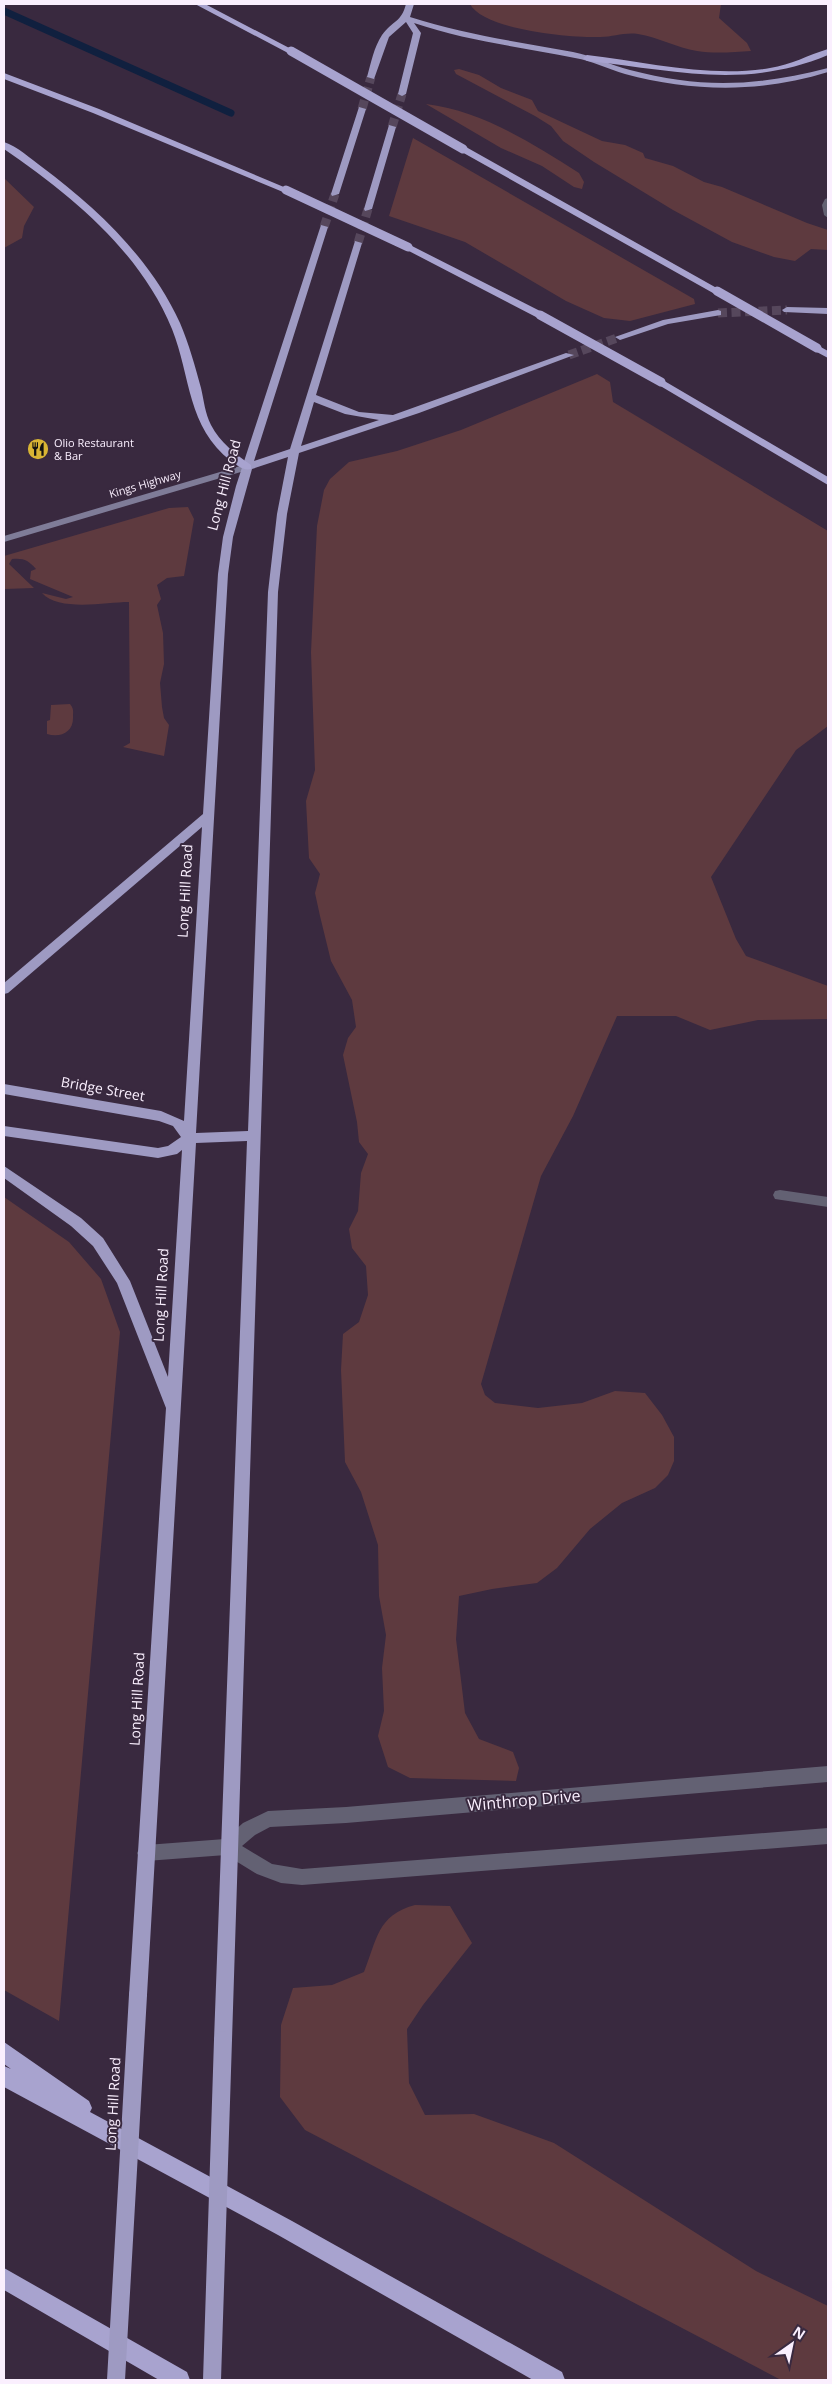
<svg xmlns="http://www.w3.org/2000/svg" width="832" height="2384" font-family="'Open Sans',sans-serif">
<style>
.green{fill:#5e3a3f}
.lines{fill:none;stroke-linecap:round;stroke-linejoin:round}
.stream{stroke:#10203f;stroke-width:7}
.trunk-tunnel{stroke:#56475c;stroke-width:9;stroke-dasharray:9 4.5;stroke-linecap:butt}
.service{fill:#636173;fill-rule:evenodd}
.minor{fill:#636173;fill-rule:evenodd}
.secondary{fill:#7f7c98;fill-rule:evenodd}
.trunk{fill:#9e9ac2;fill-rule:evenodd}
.motorway{fill:#a8a3cf;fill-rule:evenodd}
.trunk-bridge{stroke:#9e9ac2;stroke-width:18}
.motorway-bridge{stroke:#a8a3cf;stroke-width:9}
.labels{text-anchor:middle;stroke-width:4;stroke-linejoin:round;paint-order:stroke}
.far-poi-label{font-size:11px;fill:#faeffe;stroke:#39293f;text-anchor:start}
.far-street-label{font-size:11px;fill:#faeffe;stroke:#39293f}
.street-label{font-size:14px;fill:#faeffe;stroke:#39293f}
.near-street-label{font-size:16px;fill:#faeffe;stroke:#39293f}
</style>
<rect width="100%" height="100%" fill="#39293f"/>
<path class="green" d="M 470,4 L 721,4 L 719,18 L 747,43 L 751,51 C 734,52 715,54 697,51 C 677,48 658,37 638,34 C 624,32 614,37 600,37 C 573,38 483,30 470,4 Z
M 459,69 L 479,75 L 501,88 L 532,100 L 538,111 L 602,141 L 625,145 L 643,153 L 645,158 L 673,166 L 704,182 L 722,187 L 807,223 L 828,230 L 828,250 L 811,249 L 795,261 L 774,257 L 732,242 L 673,210 L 594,162 L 563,141 L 551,126 L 535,116 L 456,74 L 454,70 Z
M 426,104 C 482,111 532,143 579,173 L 584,182 L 582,189 L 574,187 L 542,166 L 501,148 Z
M 413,138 L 694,299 L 695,304 L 630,321 L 604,318 L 566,301 L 465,242 L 389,216 Z
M 4,178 L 34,207 L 24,226 L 22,238 L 4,248 Z
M 597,374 L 610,382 L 613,402 L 828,531 L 828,726 L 796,750 L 711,877 L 736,939 L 746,956 L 828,986 L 828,1019 L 758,1020 L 710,1030 L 676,1016 L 617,1016 L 573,1116 L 541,1176 L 481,1384 L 485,1395 L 495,1403 L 538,1408 L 582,1403 L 615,1391 L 645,1393 L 662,1415 L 674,1437 L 674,1461 L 668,1475 L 655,1488 L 622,1503 L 590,1529 L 557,1568 L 537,1583 L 492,1589 L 459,1596 L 456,1639 L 465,1713 L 479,1739 L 513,1752 L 519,1768 L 516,1781 L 410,1778 L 388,1767 L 378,1736 L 384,1711 L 382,1668 L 386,1635 L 379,1596 L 378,1545 L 361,1492 L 345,1462 L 341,1370 L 343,1334 L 359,1322 L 368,1295 L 366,1266 L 352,1248 L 349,1229 L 358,1211 L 361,1173 L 368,1154 L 359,1142 L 357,1122 L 343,1055 L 348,1038 L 356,1027 L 352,1000 L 331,961 L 320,916 L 315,893 L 320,874 L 309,858 L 306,801 L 315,770 L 311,652 L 317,526 L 324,490 L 330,479 L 349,462 L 397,451 L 461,430 Z
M 169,508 L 188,507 L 194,519 L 184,576 L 167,578 L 157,585 L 161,599 L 157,605 L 163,633 L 164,664 L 160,683 L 162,707 L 164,718 L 169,725 L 164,756 L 123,747 L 130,743 L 129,602 C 106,602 59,612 42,593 L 66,599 L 73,597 L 30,579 L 31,571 L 36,569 C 28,560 24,558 12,559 L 9,564 L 34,588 L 4,589 L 4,556 Z
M 70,704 C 74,709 73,711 73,716 C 74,732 61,738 47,734 L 47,721 L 50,720 L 51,705 Z
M 4,1197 L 69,1242 L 101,1279 L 120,1332 L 59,2021 L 4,1990 Z
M 415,1905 L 450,1906 L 472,1943 L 423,2005 L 407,2029 L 409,2083 L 425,2115 L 474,2114 L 554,2143 L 756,2271 L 828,2306 L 828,2380 L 781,2380 L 305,2130 L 280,2097 L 281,2025 L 293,1988 L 332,1985 L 364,1972 C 377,1940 377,1915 415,1905 Z"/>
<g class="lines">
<path class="stream" d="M 4,11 L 231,113"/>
<path class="trunk-tunnel" d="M 362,109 L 371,77
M 392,127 L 402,94
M 324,227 L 335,194
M 358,243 L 368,209
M 718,313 L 787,310
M 569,355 L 620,337"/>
<path class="service" d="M 828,198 L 828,218 L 824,215 L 822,205 L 825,199 Z"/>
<path class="minor" d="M 780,1190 L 828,1197 L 828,1207 L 775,1199 L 773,1195 L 775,1191 Z
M 828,1766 L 828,1782 L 346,1823 L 270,1827 L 255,1835 L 242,1846 L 272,1864 L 302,1869 L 828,1828 L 828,1844 L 302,1885 L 281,1883 L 257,1874 L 226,1855 L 146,1861 L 140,1859 L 137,1853 L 140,1847 L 146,1845 L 225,1839 L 243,1823 L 268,1811 L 346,1807 Z"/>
<path class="secondary" d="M 247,464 L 251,465 L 251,469 L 4,542 L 4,536 Z"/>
<path class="trunk" d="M 406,4 L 414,4 L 410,17 C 463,34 518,42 573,52 C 593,56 611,65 630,70 C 702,89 757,86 828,68 L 828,72 C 761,93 693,92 625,74 C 608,69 592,61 575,58 C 521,47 467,41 414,23 L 421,33 L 406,94 L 402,96 L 398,94 L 413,33 L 406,22 L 389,37 L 374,79 L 367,77 C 371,63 374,47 382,35 C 393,20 401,23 406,4 Z
M 359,107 L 366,109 L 339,194 L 332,196 L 331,194 Z
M 389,125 L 396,127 L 372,209 L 365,211 L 364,209 Z
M 321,225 L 328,227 L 254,461 L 290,449 L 355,241 L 362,243 L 316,395 L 359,412 L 393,415 L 566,353 L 574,355 L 419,413 L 299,453 L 287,514 L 278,592 L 232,2040 L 229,2046 L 223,2049 L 217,2046 L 214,2040 L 247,1141 L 196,1143 L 147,1995 L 144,2001 L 138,2004 L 132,2001 L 129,1995 L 166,1408 L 117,1283 L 93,1246 L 71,1226 L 4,1178 L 4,1166 L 81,1218 L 103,1238 L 130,1281 L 168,1377 L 182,1150 L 177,1154 L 158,1158 L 4,1136 L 4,1126 L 158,1148 L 168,1146 L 181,1137 L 173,1126 L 159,1121 L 4,1094 L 4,1084 L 161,1111 L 184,1121 L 202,827 L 8,993 L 4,994 L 4,983 L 203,814 L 218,574 L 223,537 L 236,486 ZM 314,402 L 345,414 L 379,420 L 301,446 ZM 288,457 L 277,514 L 268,592 L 248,1131 L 196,1133 L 228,574 L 233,537 L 252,469 Z
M 787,307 L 828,308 L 828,314 L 784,312 L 782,310 Z
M 718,310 L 721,311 L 721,315 L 668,324 L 620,340 L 615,337 L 663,320 Z"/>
<path class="motorway" d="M 195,4 L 205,4 L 295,51 L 288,53 Z
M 828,49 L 828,55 C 744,90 674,70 587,61 L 583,58 L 587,55 C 647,62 710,78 770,68 C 791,65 808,55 828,49 Z
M 4,73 L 99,109 L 291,190 L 283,192 L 93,113 L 4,79 Z
M 4,142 C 17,146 31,159 42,167 C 97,208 151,259 180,323 C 189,344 195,366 201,388 C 204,401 205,413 211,425 C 220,442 235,454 251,465 L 251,469 C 243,471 237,465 231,461 C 187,427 191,377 172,329 C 140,251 71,195 4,149 Z
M 460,147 L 466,147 L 722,291 L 717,294 L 713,293 L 460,151 Z
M 408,244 L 544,313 L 545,315 L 544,317 L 536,317 L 405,249 L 403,247 Z
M 817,345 L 828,351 L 828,358 L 813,350 L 812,348 Z
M 661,379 L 828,477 L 828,485 L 657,384 L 656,382 Z
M 4,2042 L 89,2101 L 92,2108 L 90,2112 L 292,2221 L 562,2372 L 565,2380 L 533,2380 L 278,2235 L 4,2087 L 4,2066 L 11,2069 L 4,2064 Z
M 4,2268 L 187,2372 L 190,2380 L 159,2380 L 4,2290 Z"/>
<path class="trunk-bridge" d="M 116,2380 L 138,1995
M 212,2380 L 223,2040"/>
<path class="motorway-bridge" d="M 291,51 L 463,149
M 286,190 L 408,247
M 717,291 L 817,348
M 540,315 L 661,382"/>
</g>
<defs>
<g id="restaurant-disc" transform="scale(1.125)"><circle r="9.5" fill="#d8b434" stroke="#39293f"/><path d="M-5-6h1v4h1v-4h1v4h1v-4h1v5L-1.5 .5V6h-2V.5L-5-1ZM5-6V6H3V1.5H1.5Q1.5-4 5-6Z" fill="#111"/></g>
</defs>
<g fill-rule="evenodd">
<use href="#restaurant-disc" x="38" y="449"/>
</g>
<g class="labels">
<g class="far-poi-label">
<text x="54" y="447">Olio Restaurant<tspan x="54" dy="13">&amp; Bar</tspan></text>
</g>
<g class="far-street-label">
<text transform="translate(145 484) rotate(-16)" y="4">Kings Highway</text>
</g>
<g class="street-label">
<text transform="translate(224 485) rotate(-75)" y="5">Long Hill Road</text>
<text transform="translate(185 891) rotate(-87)" y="5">Long Hill Road</text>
<text transform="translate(103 1089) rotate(10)" y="5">Bridge Street</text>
<text transform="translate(161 1295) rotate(-87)" y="5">Long Hill Road</text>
<text transform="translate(137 1699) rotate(-87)" y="5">Long Hill Road</text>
<text transform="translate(113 2104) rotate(-87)" y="5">Long Hill Road</text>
</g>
<g class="near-street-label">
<text transform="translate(524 1800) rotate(-5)" y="6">Winthrop Drive</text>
</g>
</g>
<rect width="832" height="2384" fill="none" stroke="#faeffe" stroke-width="10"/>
<g transform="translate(792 2344) rotate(33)" stroke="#39293f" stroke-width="4" paint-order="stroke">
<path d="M0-4L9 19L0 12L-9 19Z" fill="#faeffe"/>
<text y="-8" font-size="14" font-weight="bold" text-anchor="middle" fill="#faeffe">N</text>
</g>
</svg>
